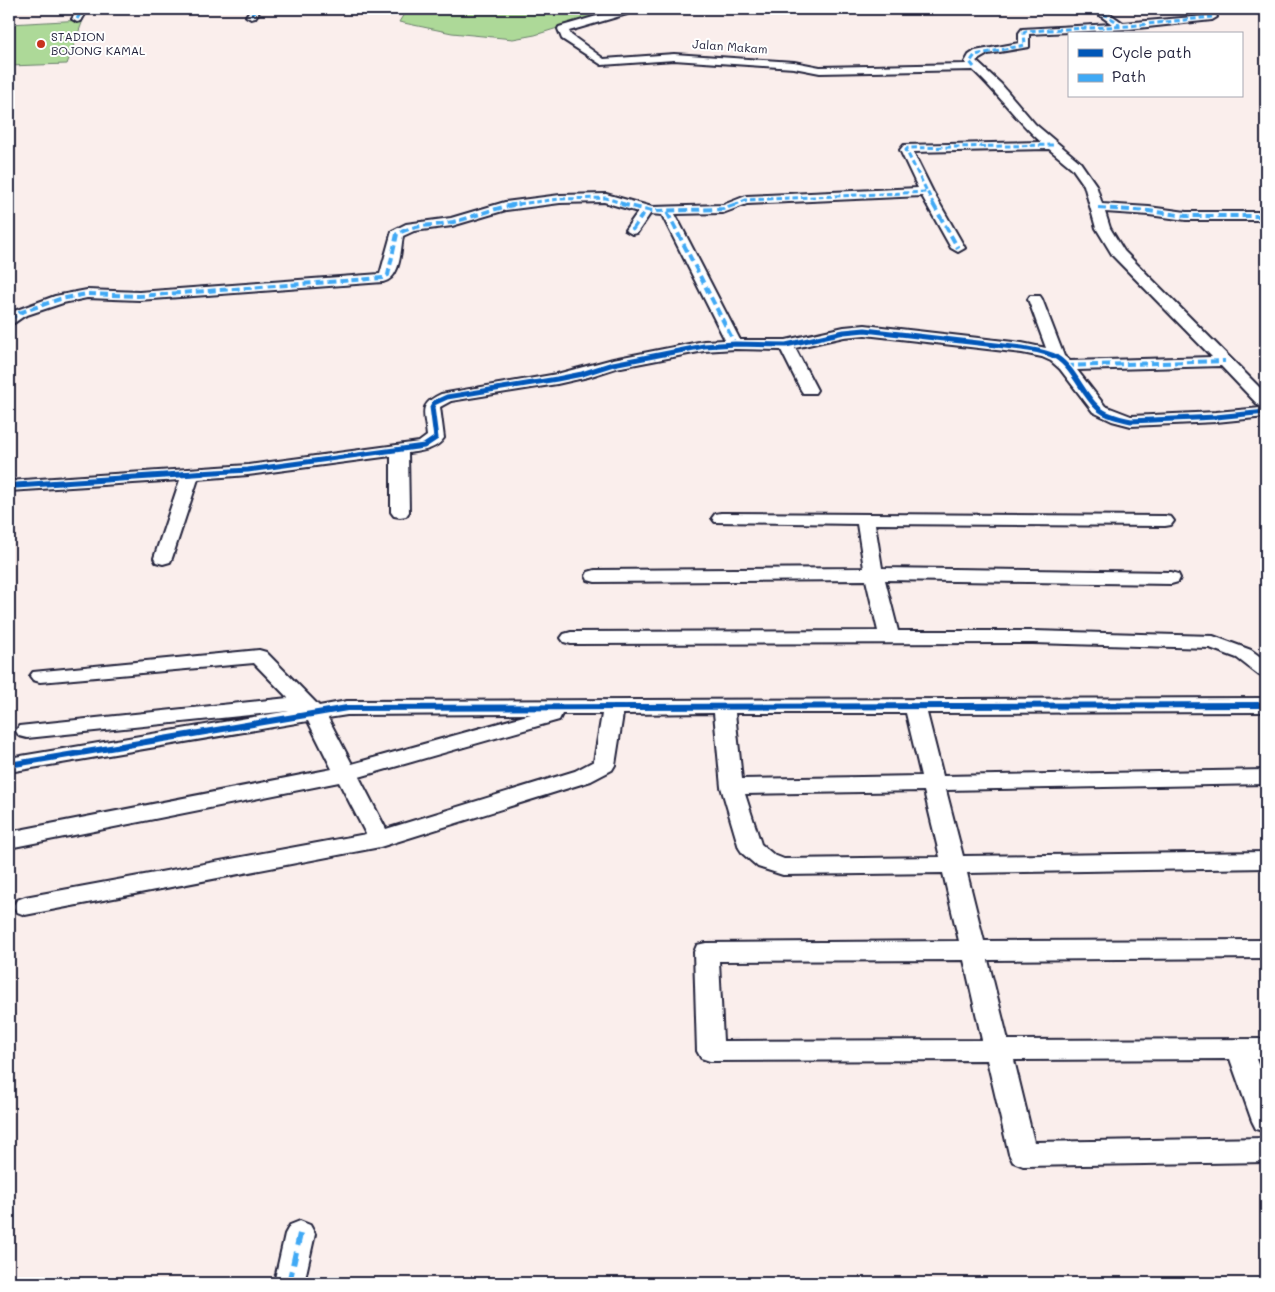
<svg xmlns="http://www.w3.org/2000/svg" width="1275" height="1292" font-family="Mali,sans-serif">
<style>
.green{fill:#add998;stroke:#687e6a}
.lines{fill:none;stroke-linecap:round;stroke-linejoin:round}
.street-casing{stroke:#22223b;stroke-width:4}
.street{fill:#fff;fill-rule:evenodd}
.quiet-far2{stroke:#3fa9f5;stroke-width:3;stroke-dasharray:5.5 3;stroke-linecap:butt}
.quiet-far1{stroke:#3fa9f5;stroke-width:4;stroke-dasharray:8 4;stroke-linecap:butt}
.quiet{stroke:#3fa9f5;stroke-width:6;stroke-dasharray:13 6;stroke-linecap:butt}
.cycleway-far1-casing{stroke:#fff;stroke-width:8}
.cycleway-casing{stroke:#fff;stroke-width:9}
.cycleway-far1{stroke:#0057b8;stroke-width:5}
.cycleway{stroke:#0057b8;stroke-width:6}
.poi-dot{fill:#c8321e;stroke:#fff;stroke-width:2}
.labels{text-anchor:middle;stroke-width:4;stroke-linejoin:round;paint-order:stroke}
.far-poi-label{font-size:12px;fill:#22223b;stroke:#fff;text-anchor:start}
.far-street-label{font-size:12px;fill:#22223b;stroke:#fff}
</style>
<rect width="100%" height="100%" fill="#faeeec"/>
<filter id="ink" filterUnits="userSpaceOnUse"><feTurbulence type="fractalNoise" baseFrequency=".02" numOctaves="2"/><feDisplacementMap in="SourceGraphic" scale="10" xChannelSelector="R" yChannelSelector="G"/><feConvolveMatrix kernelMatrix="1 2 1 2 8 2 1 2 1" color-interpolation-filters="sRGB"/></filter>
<g filter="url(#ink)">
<path class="green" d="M 407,9 L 619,9 L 535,35 L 513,39 L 452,33 L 399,22 Z
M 83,20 L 67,64 L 9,66 L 9,24 Z"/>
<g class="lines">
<g class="street-casing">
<path id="street" d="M 78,9 L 88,9 L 81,21 L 77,22 L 72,19 Z
M 251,9 L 261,9 L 255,18 L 251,19 L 246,16 Z
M 621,9 L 632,9 L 627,14 L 569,31 L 571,35 L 604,59 L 674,54 L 794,62 L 820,67 L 966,64 L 965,62 L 969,55 L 975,51 L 1019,43 L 1019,33 L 1022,29 L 1112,24 L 1091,9 L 1103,9 L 1123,23 L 1216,15 L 1217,17 L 1212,20 L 1129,29 L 1029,34 L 1029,47 L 988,54 L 976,61 L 1001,84 L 1035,124 L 1080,162 L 1096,185 L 1102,204 L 1149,207 L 1186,212 L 1266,212 L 1266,220 L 1186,220 L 1149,215 L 1105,212 L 1110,228 L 1124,251 L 1266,394 L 1266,417 L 1216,422 L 1131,426 L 1112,421 L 1093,412 L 1060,369 L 1051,361 L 1042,357 L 1022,353 L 865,335 L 844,337 L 795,348 L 817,390 L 815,393 L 803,393 L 801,390 L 781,350 L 735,349 L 704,351 L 616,368 L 588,377 L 557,384 L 451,401 L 440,407 L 444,438 C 436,450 421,451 408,453 L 409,512 L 406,516 L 400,517 L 394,516 L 391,512 L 391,456 L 248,475 L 198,479 L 172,558 L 170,562 L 163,564 L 156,562 L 154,558 L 180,480 L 9,491 L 9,481 L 248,465 L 419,442 L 427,436 C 425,413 417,405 441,394 L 557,374 L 613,359 L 704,341 L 725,340 L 662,215 L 650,214 L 637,233 L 632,234 L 625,230 L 638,212 L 604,202 L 560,203 L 506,210 L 452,226 L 414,231 L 403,236 C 400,252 401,278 383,282 L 139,300 L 87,298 L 63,303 L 24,316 L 14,323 L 9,324 L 9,313 L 55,296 L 87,290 L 139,292 L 380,274 L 392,231 L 406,224 L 451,218 L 505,202 L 560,195 L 606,194 L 652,207 L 723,205 L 746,196 L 918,188 L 900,150 L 904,145 L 1041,142 C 1016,120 998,93 973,70 L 820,73 L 794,68 L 674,60 L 602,65 L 562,39 L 558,29 L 559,27 ZM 1049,149 L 1072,168 L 1084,185 L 1096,228 L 1113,256 L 1212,357 L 1070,361 L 1064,356 L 1042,299 L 1040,296 L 1030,296 L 1028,299 L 1046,348 L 1022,343 L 865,325 L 844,327 L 786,340 L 740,340 L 675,214 L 723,213 L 747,204 L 922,196 L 951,248 L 958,252 L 965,248 L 933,192 L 913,152 ZM 1221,366 L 1261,408 L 1216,412 L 1131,416 L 1105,406 L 1077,370 Z
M 721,513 L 1165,516 L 1171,517 L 1174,521 L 1171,525 L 1165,526 L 875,524 L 882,568 L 1171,572 L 1178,574 L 1180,578 L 1178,582 L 1171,584 L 885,580 L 898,631 L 1033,631 L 1213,636 L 1251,650 L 1266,661 L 1266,677 L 1259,675 L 1237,658 L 1210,648 L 1033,643 L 571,644 L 564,642 L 561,638 L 564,634 L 571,632 L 878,631 L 866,580 L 595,582 L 588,580 L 586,576 L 588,572 L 595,570 L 864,568 L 857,524 L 715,522 L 712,518 L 715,514 Z
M 259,650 L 266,652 L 319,706 L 347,701 L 1266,698 L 1266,712 L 927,713 L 943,776 L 1266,770 L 1266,784 L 946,790 L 963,856 L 1266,852 L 1266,868 L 967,873 L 984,941 L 1266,940 L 1266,958 L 988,960 L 1008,1040 L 1266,1039 L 1266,1059 L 1256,1059 L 1266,1086 L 1266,1132 L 1256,1129 L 1252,1121 L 1230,1059 L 1014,1060 L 1034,1142 L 1266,1138 L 1266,1162 L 1023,1166 L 1013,1162 L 1009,1154 L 987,1060 L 710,1061 L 701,1058 L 697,1051 L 694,952 L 697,945 L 706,943 L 959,941 L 943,873 L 783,875 L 758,867 L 743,854 L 739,848 L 721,787 L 714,713 L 623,714 L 615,765 L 612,770 L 591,781 L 380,847 L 25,915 L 17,912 L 13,906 L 17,900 L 25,897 L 366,834 L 339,782 L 9,848 L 9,832 L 332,769 L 308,721 L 9,772 L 9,758 L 289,711 L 27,738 L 19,736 L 16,731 L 19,726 L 288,698 L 254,663 L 40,682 L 33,680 L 30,676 L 33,672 ZM 735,713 L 906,713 L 921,776 L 742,779 ZM 531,714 L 352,764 L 328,718 L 347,715 ZM 562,714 L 602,714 L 594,761 L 575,771 L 386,829 L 359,777 L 559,720 ZM 924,791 L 940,857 L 784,859 L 774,855 L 761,844 L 745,794 ZM 964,960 L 982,1040 L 723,1041 L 719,961 Z
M 300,1221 L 310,1225 L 315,1234 L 304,1283 L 274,1283 L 285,1234 L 290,1225 Z"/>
</g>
<use href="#street" class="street"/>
<path class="quiet-far2" d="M 1096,9 L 1117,22 L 1119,25 L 1117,26
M 251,16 L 256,9
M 77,19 L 83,9
M 974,67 L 970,62 L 975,55 L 1025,45 L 1024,33 L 1026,31 L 1129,26 L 1212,17
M 510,205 L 560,199 L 606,198 L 627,205
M 734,205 L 746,200 L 926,192
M 934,205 L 906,150 L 908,148 L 1053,145"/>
<path class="quiet-far1" d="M 621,204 L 652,211 L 723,209 L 736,204
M 933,204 L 958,248
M 1098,208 L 1149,211 L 1186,216 L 1266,216
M 667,212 L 735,344
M 632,230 L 646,210
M 9,320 L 19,313 L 60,299 L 87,294 L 139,296 L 383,278 L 388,275 L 397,234 C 418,223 431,227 453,222 C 476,216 497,207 520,204
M 1066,366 L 1225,361"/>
<path class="quiet" d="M 289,1283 L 300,1234"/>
<g class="cycleway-far1-casing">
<path id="cycleway-far1" d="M 183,474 L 248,470 L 424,446 L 436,438 L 432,407 L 434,403 L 447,397 L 557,379 L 582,374 L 613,364 L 704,346 L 735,344 L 786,345 L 844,332 L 865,330 L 1022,348 C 1033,350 1046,351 1056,357 C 1075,369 1082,394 1098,408 C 1106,416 1121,419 1131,421 L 1216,417 L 1266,412"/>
</g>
<g class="cycleway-casing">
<path id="cycleway" d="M 9,486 L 202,473
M 9,765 L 347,708 L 1266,705"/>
</g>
<use href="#cycleway-far1" class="cycleway-far1"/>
<use href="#cycleway" class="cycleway"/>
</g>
</g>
<circle class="poi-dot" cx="41" cy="44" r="5"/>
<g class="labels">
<g class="far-poi-label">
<text x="51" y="41">STADION<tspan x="51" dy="14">BOJONG KAMAL</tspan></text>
</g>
<g class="far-street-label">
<text transform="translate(730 47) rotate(4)" y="4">Jalan Makam</text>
</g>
</g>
<rect width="1275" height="1292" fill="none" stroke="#fff" stroke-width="30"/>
<rect x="15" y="15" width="1245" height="1262" fill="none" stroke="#22223b" stroke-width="2" filter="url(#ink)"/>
<rect x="1068" y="32" width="175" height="65" fill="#ffffff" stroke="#a7a7b1"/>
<rect x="1078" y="49" width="25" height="8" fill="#0057b8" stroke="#a7a7b1"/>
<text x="1112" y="58" font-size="15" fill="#22223b">Cycle path</text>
<rect x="1078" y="74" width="25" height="8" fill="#3fa9f5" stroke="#a7a7b1"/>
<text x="1112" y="82" font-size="15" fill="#22223b">Path</text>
</svg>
